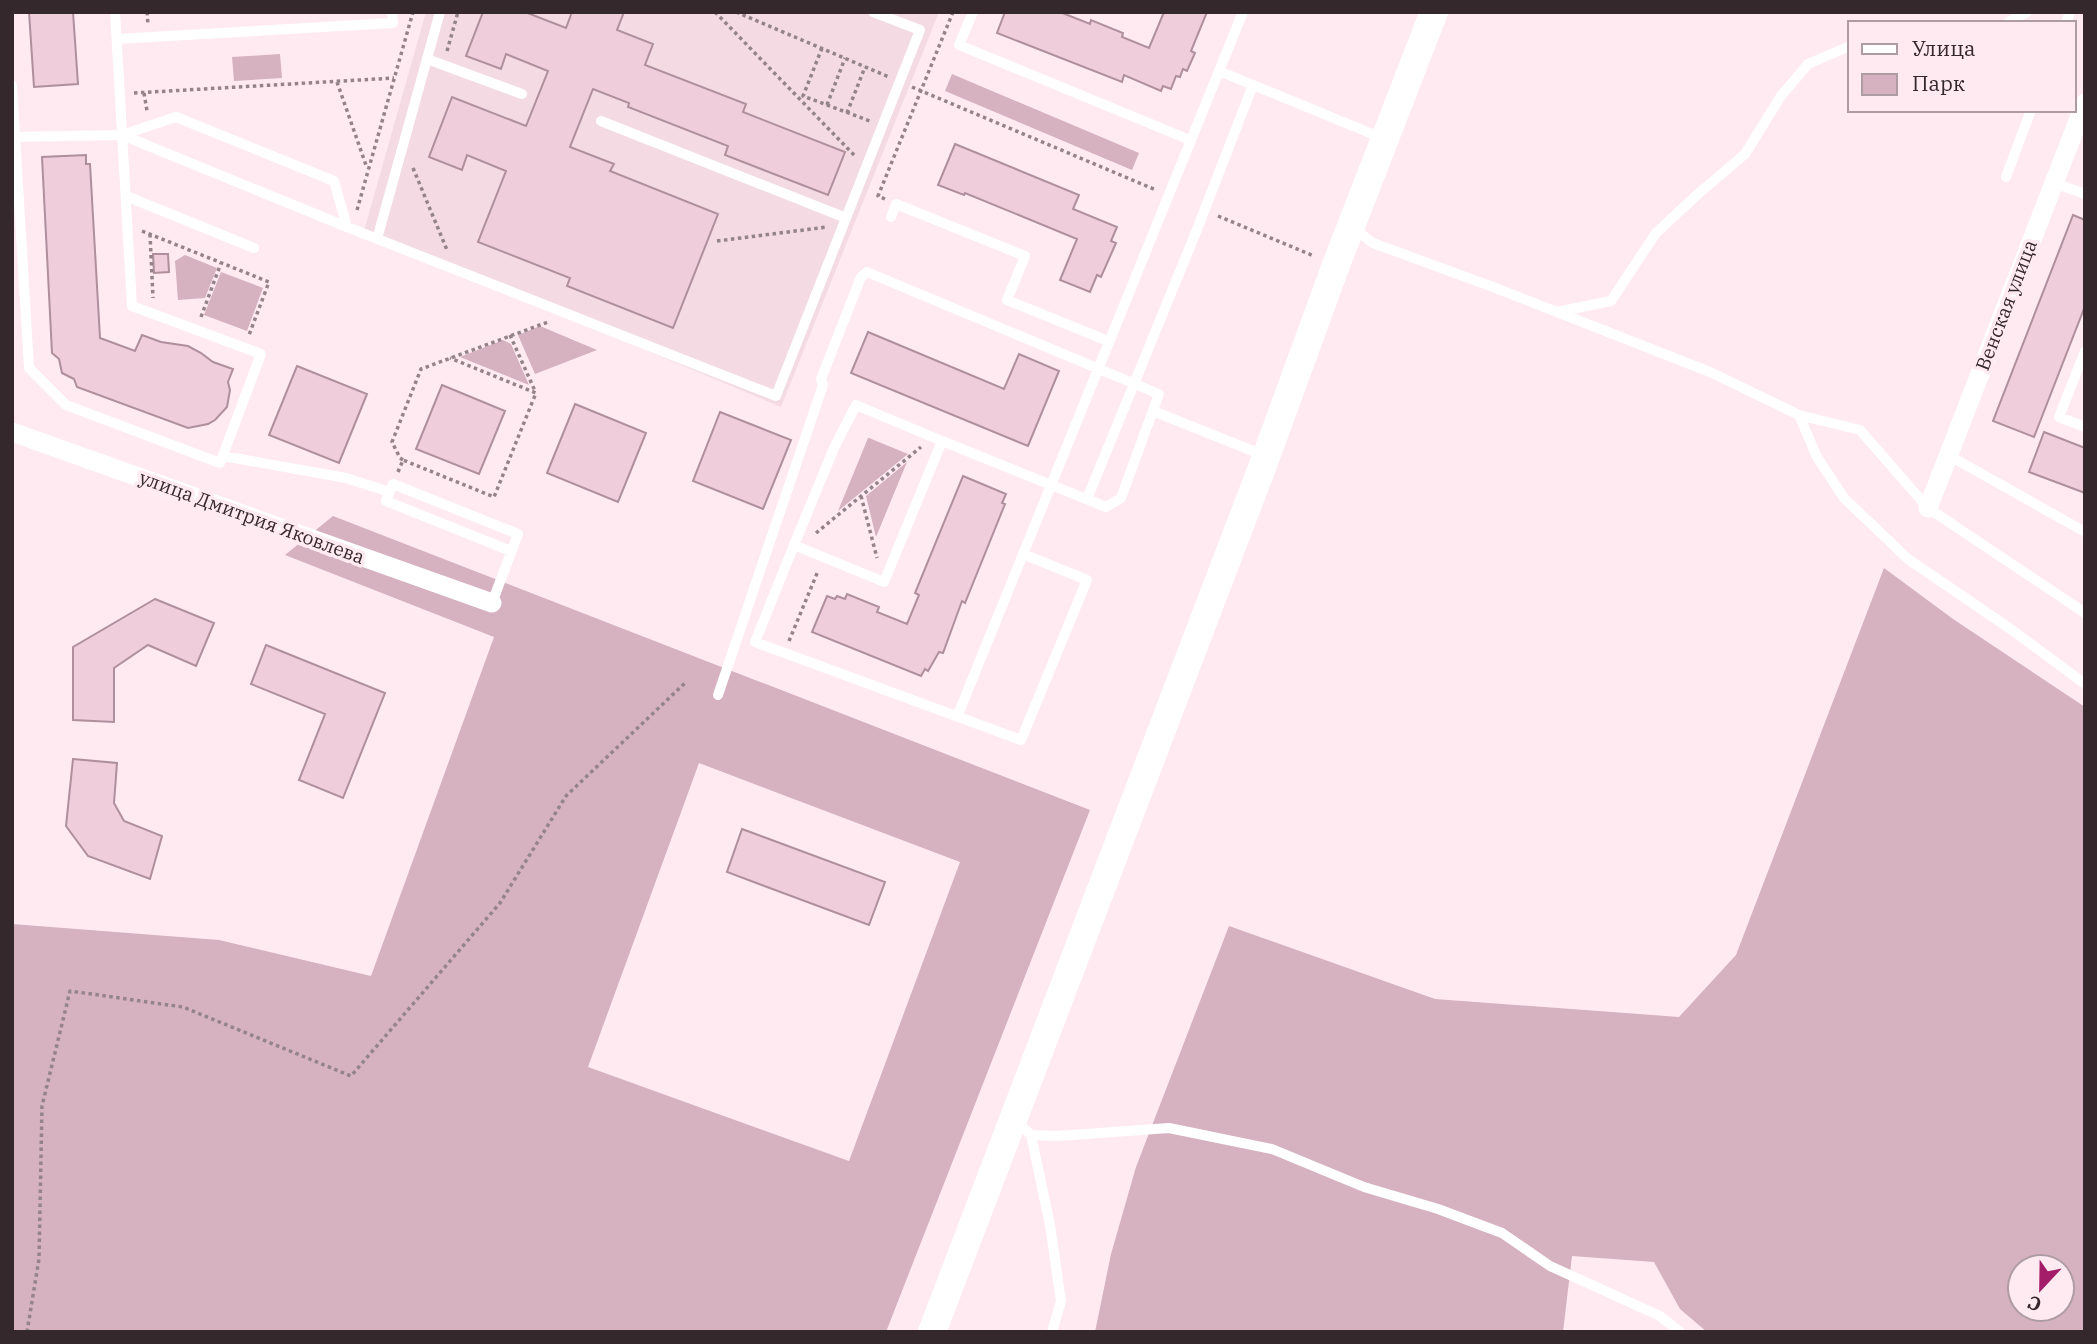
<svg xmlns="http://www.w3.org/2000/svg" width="2097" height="1344" font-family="'IBM Plex Serif',serif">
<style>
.built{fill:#f3dae3}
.green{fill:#d6b1c0;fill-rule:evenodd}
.building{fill:#efcddb;stroke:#af8f9c;stroke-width:2}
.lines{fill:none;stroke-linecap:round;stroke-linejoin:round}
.path{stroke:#94848a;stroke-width:3.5;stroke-dasharray:3.5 3.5;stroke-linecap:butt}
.lane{stroke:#fff;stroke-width:10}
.street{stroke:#fff;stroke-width:19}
.secondary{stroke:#fff;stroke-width:28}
.labels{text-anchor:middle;stroke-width:7;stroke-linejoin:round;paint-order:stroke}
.street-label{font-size:19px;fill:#35282d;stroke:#ffeaf2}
</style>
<rect width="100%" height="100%" fill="#ffeaf2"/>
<path class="built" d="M 426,12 L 939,12 L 781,407 L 636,346 L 362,238 Z"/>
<path class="green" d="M 280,54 L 282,78 L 234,81 L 232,57 Z
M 952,74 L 1139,153 L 1132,170 L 945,91 Z
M 185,255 L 217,268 L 205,298 L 178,300 L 175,261 Z
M 221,272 L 263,288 L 247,331 L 204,315 Z
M 540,326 L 597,350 L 535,374 L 518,335 Z
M 503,340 L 511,344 L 529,385 L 460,357 Z
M 869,438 L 908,454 L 838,511 L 868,438 Z
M 907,462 L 876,537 L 866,496 Z
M 333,516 L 1090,810 L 886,1332 L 12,1332 L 12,924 L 219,940 L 371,976 L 494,637 L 285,555 ZM 699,763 L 960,862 L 849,1161 L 588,1067 Z
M 1884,568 L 1953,619 L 2085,707 L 2085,1332 L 1707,1332 L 1680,1309 L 1654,1262 L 1572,1256 L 1563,1332 L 1095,1332 L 1111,1254 L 1136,1167 L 1229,926 L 1435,999 L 1679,1017 L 1736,955 ZM 2020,1267 L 2062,1267 L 2062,1309 L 2020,1309 Z"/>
<path class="building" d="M 29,12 L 73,12 L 78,84 L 34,87 Z
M 483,12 L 525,12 L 566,28 L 572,12 L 624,12 L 617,30 L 653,44 L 645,65 L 746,104 L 743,112 L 845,152 L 828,195 L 725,155 L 728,146 L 628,107 L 629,103 L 593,89 L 570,147 L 614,164 L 610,171 L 718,214 L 673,328 L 567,286 L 570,278 L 478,242 L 506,171 L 467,155 L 462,170 L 429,157 L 452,97 L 526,126 L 548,71 L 506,54 L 501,69 L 466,56 Z
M 1005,12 L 1060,12 L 1090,24 L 1091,20 L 1123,33 L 1122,37 L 1149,48 L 1164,12 L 1207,12 L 1191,51 L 1195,53 L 1187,71 L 1183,69 L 1180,77 L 1176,76 L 1171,89 L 1163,86 L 1161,91 L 1124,75 L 1122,82 L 997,33 Z
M 955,144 L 1079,195 L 1073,209 L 1117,227 L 1111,241 L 1116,243 L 1101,277 L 1097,275 L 1090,292 L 1060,280 L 1077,239 L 965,193 L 964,195 L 938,185 Z
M 86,155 L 86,164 L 90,164 L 100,338 L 135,351 L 142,335 L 161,342 L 188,346 L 201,353 L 213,362 L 233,369 L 228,382 L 230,390 L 227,407 L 215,420 L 208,424 L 188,428 L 77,387 L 74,379 L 62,373 L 59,359 L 52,353 L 42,157 Z
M 2073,215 L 2085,220 L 2085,306 L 2034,437 L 1993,421 Z
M 153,254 L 168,254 L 169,272 L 154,273 Z
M 868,332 L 1004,389 L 1019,354 L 1059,371 L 1028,446 L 851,373 Z
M 297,366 L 367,394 L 339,463 L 269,435 Z
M 442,385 L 505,411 L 479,474 L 416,449 Z
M 575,404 L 646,433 L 618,502 L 547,473 Z
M 720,412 L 791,440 L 763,509 L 693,481 Z
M 2044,432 L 2085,448 L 2085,493 L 2029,472 Z
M 963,476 L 1006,494 L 1002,503 L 1005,504 L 965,603 L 962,601 L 943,653 L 939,652 L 928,671 L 925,669 L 921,676 L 812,632 L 827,596 L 835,599 L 837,596 L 845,599 L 847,594 L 879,607 L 877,612 L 907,624 L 919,595 L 915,593 Z
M 155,599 L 214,623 L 196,666 L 148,645 L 114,668 L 114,722 L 73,720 L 73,647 Z
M 266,645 L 385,693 L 343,798 L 299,780 L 325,714 L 251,684 Z
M 73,759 L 117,763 L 114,803 L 124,821 L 162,836 L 150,879 L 88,856 L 66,826 Z
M 742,829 L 885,882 L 869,925 L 727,872 Z"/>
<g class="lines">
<path class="path" d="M 147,12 L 148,25
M 715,12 L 855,156
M 736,12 L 889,77
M 822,48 L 803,96 L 870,121
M 447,51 L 458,12
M 337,82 L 367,168
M 912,87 L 1156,190
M 134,93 L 394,78
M 144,93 L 147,111
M 827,105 L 845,58
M 847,113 L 865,67
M 413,168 L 447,250
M 885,199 L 878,196 L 953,12
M 357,210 L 413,12
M 1218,216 L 1314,256
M 142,231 L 269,282 L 249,335 L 247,334
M 150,234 L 153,298
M 717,241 L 827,227
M 201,317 L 221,263
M 510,335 L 535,391
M 403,460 L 400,458 L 392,442 L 421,369 L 548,322
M 398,472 L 403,460 L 494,497 L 536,393 L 450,358
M 861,496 L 877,558
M 816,533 L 921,447
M 789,641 L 818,571
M 27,1332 L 39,1259 L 42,1106 L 70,991 L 183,1007 L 351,1076 L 500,903 L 566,796 L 686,682"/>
<path class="lane" d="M 973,12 L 959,45 L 1190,140
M 2007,23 L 2027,12
M 2066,23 L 2070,12
M 117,39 L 393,23 L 392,12
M 427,59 L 522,94
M 1219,71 L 1382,138
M 12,85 L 29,368 L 66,405 L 220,463 L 261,354 L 132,306 L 115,12
M 601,121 L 846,218
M 122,135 L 347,227 L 776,396 L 920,30 L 873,12
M 13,137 L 122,135 L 176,117 L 334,181 L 347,227
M 2006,177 L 2031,110
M 2054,183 L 2085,194
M 126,196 L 254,248
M 891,217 L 896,204 L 1025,256 L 1007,300 L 1108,341
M 1352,227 L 1373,243 L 1493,287 L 1710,372 L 1799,415 L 1860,430 L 1928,508 L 2085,613
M 377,239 L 440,12
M 1557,312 L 1611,301 L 1656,233 L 1698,194 L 1745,154 L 1781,96 L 1808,64 L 1850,46
M 2085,351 L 2059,417 L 2085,427
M 1153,411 L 1263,455
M 1799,415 L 1817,457 L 1844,498 L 1908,559 L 2012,630 L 2085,684
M 1948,455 L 2085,532
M 223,456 L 346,478 L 390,492
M 1087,499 L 1196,232 L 1253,85
M 794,545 L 834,448 L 856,405 L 942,441
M 492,603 L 518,534 L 393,484 L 386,501 L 511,551
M 718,695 L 823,385 L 821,379 L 861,277 L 867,272 L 1159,394 L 1121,498 L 1106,507 L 942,441 L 884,582 L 794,545 L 755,642 L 1021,740 L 1087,580 L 1023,554
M 957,717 C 1053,482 1147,247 1243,12
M 1016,1121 L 1031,1135 L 1057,1136 L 1169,1128 L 1272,1149 L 1364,1187 L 1438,1209 L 1502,1233 L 1550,1266 L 1660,1316 L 1680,1332
M 1031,1135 L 1050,1225 L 1061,1301 L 1052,1332"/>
<path class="street" d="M 12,432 L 492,603
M 1928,508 L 2085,103"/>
<path class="secondary" d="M 932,1332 L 1263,465 L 1336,265 L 1434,12"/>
</g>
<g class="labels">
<g class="street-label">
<text transform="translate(2006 305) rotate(-69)" y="7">Венская улица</text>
<text transform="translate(252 517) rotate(20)" y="7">улица Дмитрия Яковлева</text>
</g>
</g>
<rect width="2097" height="1344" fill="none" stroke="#35282d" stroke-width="28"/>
<rect x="1848" y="21" width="228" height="91" fill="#ffeaf2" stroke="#ae9ca3" stroke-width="2"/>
<rect x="1862" y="44" width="35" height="10" fill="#ffffff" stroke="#ae9ca3" stroke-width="2"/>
<text x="1912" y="56" font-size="21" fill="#35282d">Улица</text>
<rect x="1862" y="74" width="35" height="21" fill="#d6b1c0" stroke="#ae9ca3" stroke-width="2"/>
<text x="1912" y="91" font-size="21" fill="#35282d">Парк</text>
<g transform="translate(2041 1288) rotate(202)"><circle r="33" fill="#ffeaf2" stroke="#ae9ca3" stroke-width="2"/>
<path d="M0-5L12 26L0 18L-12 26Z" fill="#a31d68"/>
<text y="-10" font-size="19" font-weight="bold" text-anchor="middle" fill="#35282d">С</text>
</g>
</svg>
